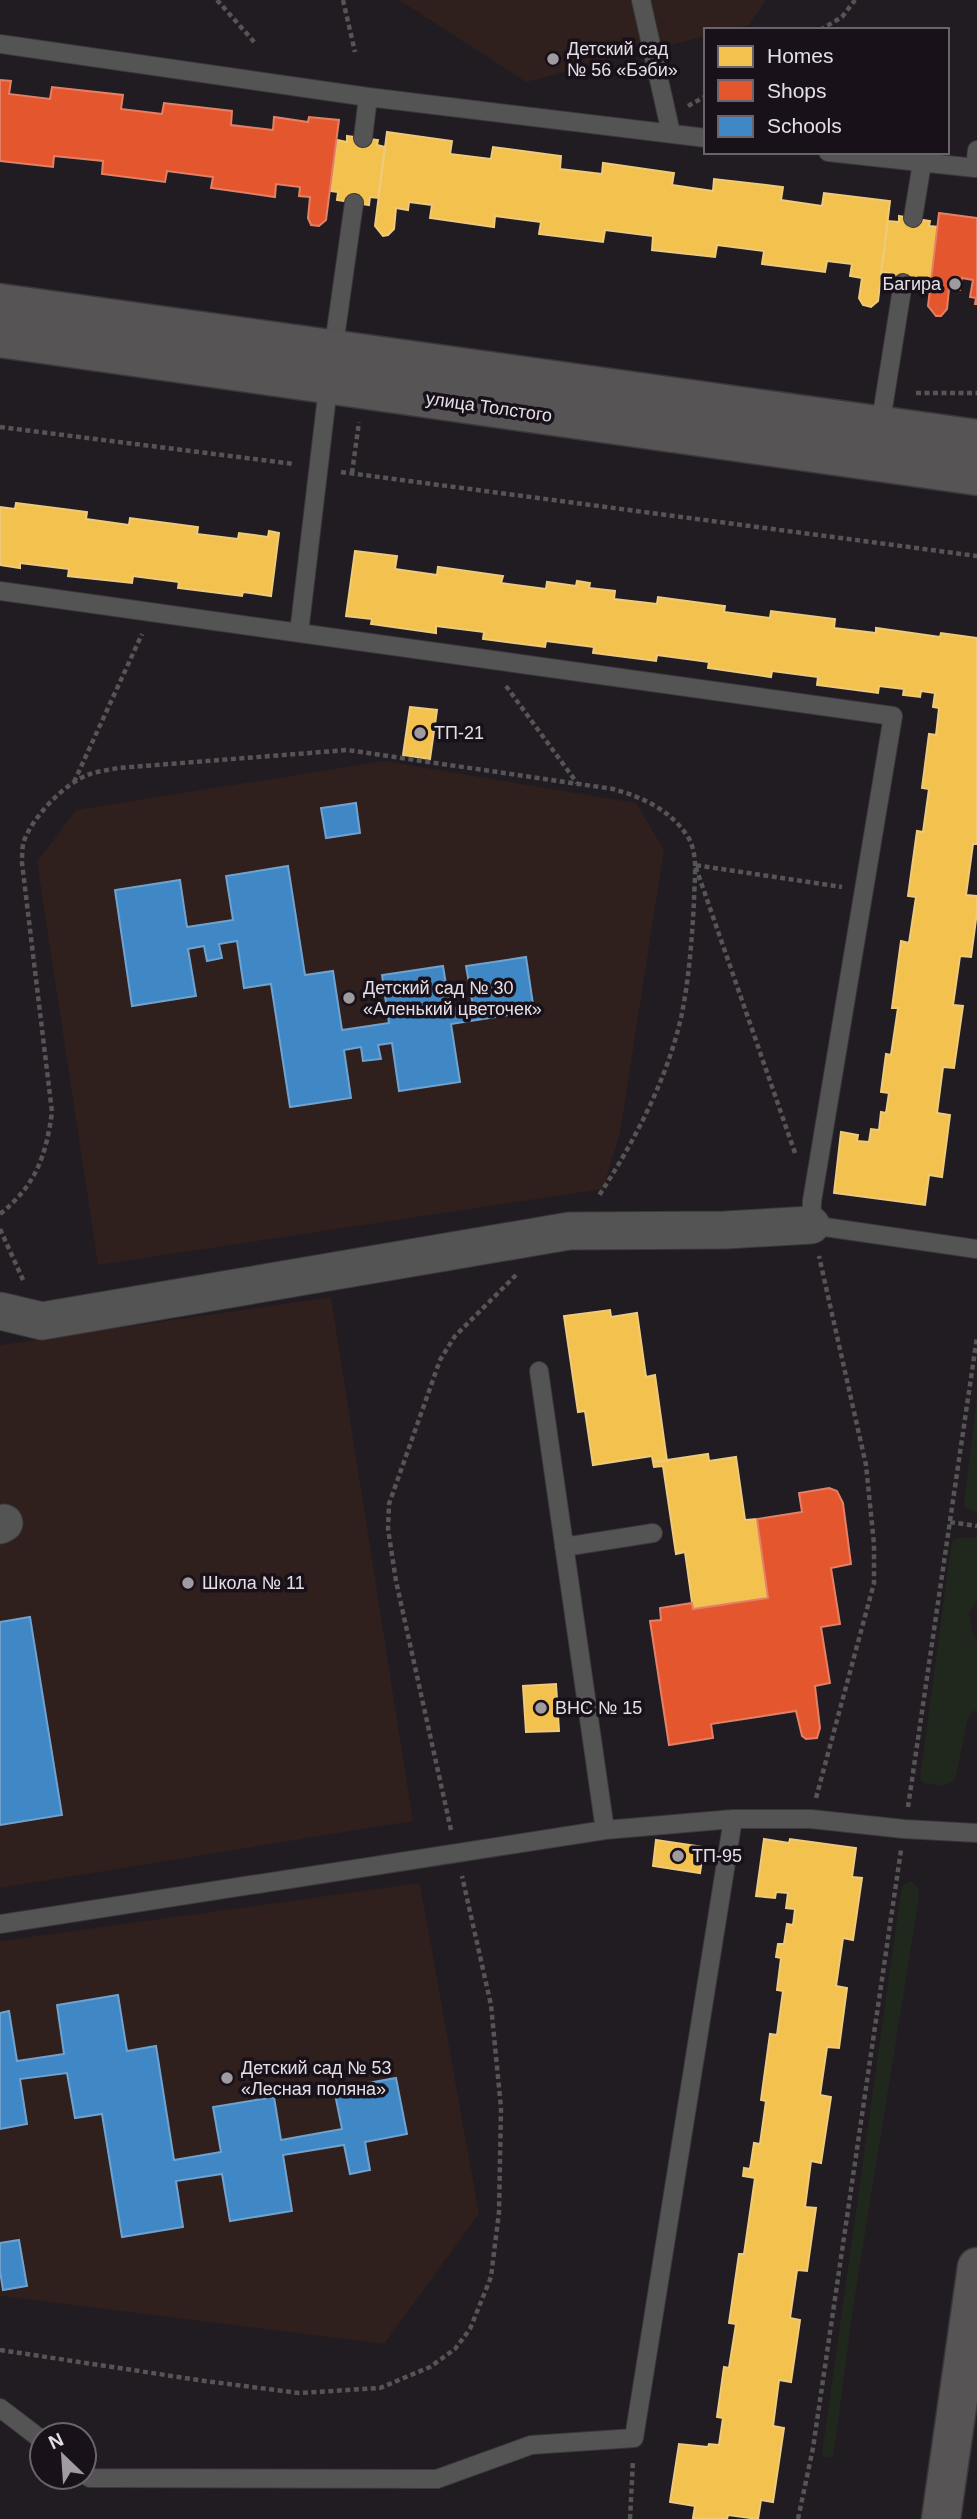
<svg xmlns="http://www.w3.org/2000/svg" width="977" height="2519" font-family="Arial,sans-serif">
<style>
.education{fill:#2f1f1d}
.green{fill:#20281e}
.homes{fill:#f2c14e;stroke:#eeca7c;stroke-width:2}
.shops{fill:#e4572e;stroke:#e48065;stroke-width:2}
.schools{fill:#3f88c5;stroke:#70a2cf;stroke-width:2}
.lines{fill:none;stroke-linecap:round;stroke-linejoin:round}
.lane-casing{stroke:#3b383c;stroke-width:20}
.street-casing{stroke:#3b383c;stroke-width:39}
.secondary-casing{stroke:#3b383c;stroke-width:41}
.path{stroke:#565455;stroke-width:4.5;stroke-dasharray:5 3.5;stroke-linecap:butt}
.lane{stroke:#555454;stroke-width:18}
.street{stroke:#555454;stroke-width:37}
.secondary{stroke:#565454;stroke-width:38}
.poi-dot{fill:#9f9ba1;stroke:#18111a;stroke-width:2.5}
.labels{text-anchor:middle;stroke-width:7;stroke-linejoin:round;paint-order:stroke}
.poi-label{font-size:18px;fill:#e4dfe6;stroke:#18111a;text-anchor:start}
.street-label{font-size:18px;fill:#e4dfe6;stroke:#18111a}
</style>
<rect width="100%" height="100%" fill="#201c21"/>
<path class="education" d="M 399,0 L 766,0 L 749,25 L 731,30 L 706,30 L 706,36 L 526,82 Z
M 384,761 L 636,803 L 664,850 L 620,1133 L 603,1189 L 98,1265 L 37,862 L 76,810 Z
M 331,1297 L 413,1821 L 0,1888 L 0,1345 Z
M 420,1883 L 479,2214 L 384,2344 L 0,2296 L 0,1941 Z"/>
<path class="green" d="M 977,1399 L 977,1512 L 976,1512 L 965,1508 L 964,1503 Z
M 958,1538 L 977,1538 L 977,1601 L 969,1613 L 972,1631 L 977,1642 L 977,1711 L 973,1711 L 968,1718 L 955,1780 L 943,1786 L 923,1783 L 920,1778 L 951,1548 L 953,1540 Z
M 910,1881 L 917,1886 L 919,1894 L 914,1929 L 854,2301 L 835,2444 L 833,2456 L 826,2458 L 822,2453 L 901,1892 L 903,1886 Z"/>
<path class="homes" d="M 387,132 L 452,141 L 450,154 L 491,159 L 493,147 L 561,156 L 560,169 L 602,174 L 603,163 L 674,173 L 672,185 L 713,191 L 714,179 L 783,187 L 781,200 L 822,206 L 824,193 L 890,201 L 878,301 L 871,307 L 863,305 L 859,298 L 862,278 L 850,276 L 852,264 L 827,261 L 825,272 L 762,264 L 764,251 L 717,245 L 715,257 L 652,250 L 653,236 L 605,230 L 603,242 L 539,234 L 541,222 L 495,216 L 494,227 L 430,218 L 432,205 L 409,202 L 408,210 L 396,208 L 394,229 L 388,235 L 383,236 L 375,226 Z
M 347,136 L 378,140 L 377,145 L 385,147 L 378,198 L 370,197 L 369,205 L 337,200 L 338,192 L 330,191 L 337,140 L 347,142 Z
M 899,216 L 930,221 L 929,226 L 938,227 L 931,279 L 922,278 L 921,285 L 889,281 L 890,273 L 881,272 L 888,221 L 899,222 Z
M 16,503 L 87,512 L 86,519 L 129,525 L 130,518 L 198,527 L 197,534 L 238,539 L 239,533 L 268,537 L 269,531 L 279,533 L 271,596 L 243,592 L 242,596 L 178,588 L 179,582 L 133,576 L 132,583 L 68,576 L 69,569 L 20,563 L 20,568 L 0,565 L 0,507 L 15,509 Z
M 355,551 L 397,556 L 395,569 L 437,575 L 438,567 L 503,576 L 501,583 L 546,589 L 547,582 L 576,586 L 577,581 L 590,583 L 589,588 L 615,591 L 614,599 L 657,604 L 658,597 L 725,606 L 724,612 L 770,618 L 771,611 L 835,619 L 834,628 L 876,633 L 876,628 L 940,637 L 941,633 L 977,638 L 977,844 L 973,844 L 966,895 L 977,896 L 977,912 L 971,957 L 960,956 L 953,1005 L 963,1006 L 954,1068 L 943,1067 L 937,1113 L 950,1115 L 942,1177 L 929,1175 L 925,1205 L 834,1193 L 841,1132 L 858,1135 L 857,1141 L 869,1142 L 871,1129 L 879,1130 L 881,1112 L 886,1113 L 889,1093 L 881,1092 L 886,1054 L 891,1055 L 898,1008 L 892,1008 L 901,941 L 909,943 L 916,897 L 908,896 L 917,831 L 923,832 L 929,789 L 922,788 L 929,734 L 936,735 L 939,708 L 933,707 L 935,693 L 921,691 L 920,697 L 903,695 L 904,689 L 879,686 L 878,693 L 817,685 L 818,677 L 772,671 L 771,677 L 708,668 L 709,662 L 657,655 L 656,661 L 593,653 L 594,647 L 546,641 L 545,647 L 483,639 L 484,632 L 436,626 L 436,633 L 371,624 L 372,619 L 346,616 Z
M 410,707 L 437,710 L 430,759 L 403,755 Z
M 610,1310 L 611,1317 L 637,1313 L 646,1377 L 655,1375 L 667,1461 L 653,1462 L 652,1456 L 593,1465 L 585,1411 L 578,1412 L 564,1316 Z
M 708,1454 L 709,1461 L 736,1457 L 745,1520 L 757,1519 L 768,1598 L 693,1609 L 685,1552 L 676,1554 L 663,1466 L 654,1467 L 653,1462 Z
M 556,1684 L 559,1731 L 526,1732 L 523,1686 Z
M 764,1839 L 789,1843 L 790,1839 L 856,1848 L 852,1877 L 862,1878 L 853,1940 L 843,1938 L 836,1986 L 847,1988 L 839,2048 L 827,2047 L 820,2095 L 831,2097 L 821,2163 L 811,2161 L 805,2207 L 816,2208 L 807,2271 L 797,2270 L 790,2318 L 800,2320 L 791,2382 L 779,2380 L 773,2426 L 784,2428 L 773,2502 L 761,2500 L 758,2519 L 728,2515 L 727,2519 L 701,2519 L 693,2518 L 695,2506 L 670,2502 L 679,2444 L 708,2447 L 709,2444 L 719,2445 L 723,2418 L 717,2417 L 724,2367 L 729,2368 L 736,2324 L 729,2323 L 739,2254 L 744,2254 L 755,2178 L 743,2176 L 744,2168 L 750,2169 L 754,2143 L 760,2144 L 766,2101 L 761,2100 L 770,2034 L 777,2035 L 783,1991 L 777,1990 L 781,1958 L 776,1957 L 778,1944 L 784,1944 L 787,1924 L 793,1925 L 795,1909 L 786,1908 L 788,1893 L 776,1892 L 775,1898 L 756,1896 Z
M 656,1840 L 704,1847 L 700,1873 L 653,1866 Z"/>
<path class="shops" d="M 0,80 L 11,81 L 9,94 L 50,99 L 52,87 L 123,95 L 121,109 L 162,114 L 164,103 L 232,111 L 231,125 L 273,130 L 274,117 L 308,122 L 309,117 L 339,120 L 326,220 L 319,226 L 311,225 L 308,218 L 310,197 L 299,196 L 300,187 L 276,184 L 275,197 L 211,188 L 213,177 L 167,171 L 165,182 L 102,174 L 103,161 L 54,156 L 53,167 L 0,161 Z
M 939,213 L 977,218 L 977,304 L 975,304 L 976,298 L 970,297 L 973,280 L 962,278 L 960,290 L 949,289 L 947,309 L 941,316 L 936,316 L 928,306 Z
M 829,1488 L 837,1491 L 843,1503 L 851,1564 L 831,1568 L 840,1624 L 821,1627 L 830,1683 L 815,1686 L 820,1728 L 817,1738 L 806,1739 L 802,1736 L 796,1711 L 711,1724 L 713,1738 L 669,1745 L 650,1621 L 661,1620 L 660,1608 L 692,1603 L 693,1609 L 768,1598 L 757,1519 L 802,1512 L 799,1493 Z"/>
<path class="schools" d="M 356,803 L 360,833 L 326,838 L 321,808 Z
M 288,866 L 305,975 L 333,971 L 342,1030 L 389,1023 L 382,975 L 443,966 L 450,1009 L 473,1006 L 466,966 L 526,957 L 534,1011 L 451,1024 L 460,1082 L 399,1091 L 392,1043 L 378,1045 L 381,1059 L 363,1061 L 361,1047 L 344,1050 L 351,1098 L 290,1107 L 271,984 L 244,988 L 237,941 L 219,944 L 222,958 L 207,961 L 204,946 L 188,949 L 196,996 L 132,1006 L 115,890 L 180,880 L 187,927 L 233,920 L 226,876 Z
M 30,1617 L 62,1815 L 0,1825 L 0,1622 Z
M 118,1995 L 127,2051 L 156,2046 L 174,2160 L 221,2152 L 213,2107 L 274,2097 L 281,2140 L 342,2129 L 334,2089 L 396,2078 L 407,2134 L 365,2142 L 370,2170 L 350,2174 L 344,2145 L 283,2155 L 292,2211 L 230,2221 L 222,2174 L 176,2181 L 183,2227 L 122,2237 L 102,2114 L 75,2118 L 67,2073 L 20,2079 L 27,2124 L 0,2129 L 0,2013 L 9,2011 L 17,2061 L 64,2054 L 57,2005 Z
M 19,2240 L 27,2286 L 3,2290 L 0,2271 L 0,2243 Z"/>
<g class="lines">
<g class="lane-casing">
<path id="lane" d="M 641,0 L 671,133
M 0,44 L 368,97
M 363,138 L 368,97 L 706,138
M 828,152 L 975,168 L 977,150
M 913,218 L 922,163
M 333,352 L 354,203
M 880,427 L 903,283
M 0,591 L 893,716 L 812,1201 L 811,1225 L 977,1249
M 299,633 L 329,379
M 539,1371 L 605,1830 L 733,1819
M 564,1547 L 653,1533
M 0,1924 L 605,1830
M 0,2408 L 42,2440
M 84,2473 L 90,2478 L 437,2479 L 531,2445 L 634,2438 L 733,1819 L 811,1819 L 904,1829 L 977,1833"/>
</g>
<g class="street-casing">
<path id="street" d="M 0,1311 L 42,1321 L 569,1231 L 725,1230 L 811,1225
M 0,1525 L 4,1523"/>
</g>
<g class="secondary-casing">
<path id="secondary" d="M 0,303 L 977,439
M 0,338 L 977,476
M 941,2519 L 977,2267"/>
</g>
<path class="path" d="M 217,0 L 256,44
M 343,0 L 355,52
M 820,30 L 842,17 L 855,0
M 688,106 L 706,96
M 916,393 L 977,393
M 0,427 L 294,464
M 341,472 L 977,556
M 352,473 L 359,422
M 506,686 L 577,783
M 74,782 L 142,634
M 795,1153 L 695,865 L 842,887
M 0,1214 C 36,1185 46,1156 52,1112 L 22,863 C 22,856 22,847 24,841 C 33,816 66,782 90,774 C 99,771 109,770 118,768 L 347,750 L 613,789 C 642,797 671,810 688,837 C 699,855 694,881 694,901 C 692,939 689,980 681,1018 C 666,1082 634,1142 598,1197
M 0,1229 L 24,1282
M 950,1522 L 977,1526
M 816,1798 L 874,1583 L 874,1544 L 866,1465 L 819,1256
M 908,1807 L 977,1337
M 451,1830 L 396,1581 L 388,1529 L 389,1504 L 440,1360 L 455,1336 L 516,1275
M 0,2350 L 205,2381 L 299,2393 L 380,2388 L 430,2367 L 455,2349 L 470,2329 L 491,2277 L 499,2212 L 501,2108 L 491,2005 L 462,1876
M 630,2519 L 633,2460
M 798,2519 L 813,2448 L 901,1850"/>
<use href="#lane" class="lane"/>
<use href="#street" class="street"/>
<use href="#secondary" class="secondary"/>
</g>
<g class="poi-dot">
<circle cx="553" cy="59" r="7"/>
<circle cx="955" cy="284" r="7"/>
<circle cx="420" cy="733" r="7"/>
<circle cx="349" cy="998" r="7"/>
<circle cx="188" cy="1583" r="7"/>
<circle cx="541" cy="1708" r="7"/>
<circle cx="678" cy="1856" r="7"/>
<circle cx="227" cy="2078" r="7"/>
</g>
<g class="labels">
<g class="poi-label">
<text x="567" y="55">Детский сад<tspan x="567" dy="21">№ 56 «Бэби»</tspan></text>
<text x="941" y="290" text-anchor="end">Багира</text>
<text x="434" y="739">ТП-21</text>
<text x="363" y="994">Детский сад № 30<tspan x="363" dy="21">«Аленький цветочек»</tspan></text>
<text x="202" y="1589">Школа № 11</text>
<text x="555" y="1714">ВНС № 15</text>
<text x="692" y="1862">ТП-95</text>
<text x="241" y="2074">Детский сад № 53<tspan x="241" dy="21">«Лесная поляна»</tspan></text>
</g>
<g class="street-label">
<text transform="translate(489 407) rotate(8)" y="6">улица Толстого</text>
</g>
</g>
<rect x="704" y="28" width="245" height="126" fill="#18111a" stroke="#6a636c" stroke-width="2"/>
<rect x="718" y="46" width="35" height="21" fill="#f2c14e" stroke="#6a636c" stroke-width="2"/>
<text x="767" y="63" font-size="21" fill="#e4dfe6">Homes</text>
<rect x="718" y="80" width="35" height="21" fill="#e4572e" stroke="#6a636c" stroke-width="2"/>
<text x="767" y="98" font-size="21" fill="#e4dfe6">Shops</text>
<rect x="718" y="116" width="35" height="21" fill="#3f88c5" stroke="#6a636c" stroke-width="2"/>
<text x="767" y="133" font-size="21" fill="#e4dfe6">Schools</text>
<g transform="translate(63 2456) rotate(335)"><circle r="33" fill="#18111a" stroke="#6a636c" stroke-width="2"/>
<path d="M0-5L12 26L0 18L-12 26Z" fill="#9f9ba1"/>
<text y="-10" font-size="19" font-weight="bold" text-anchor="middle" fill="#e4dfe6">N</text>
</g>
</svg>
